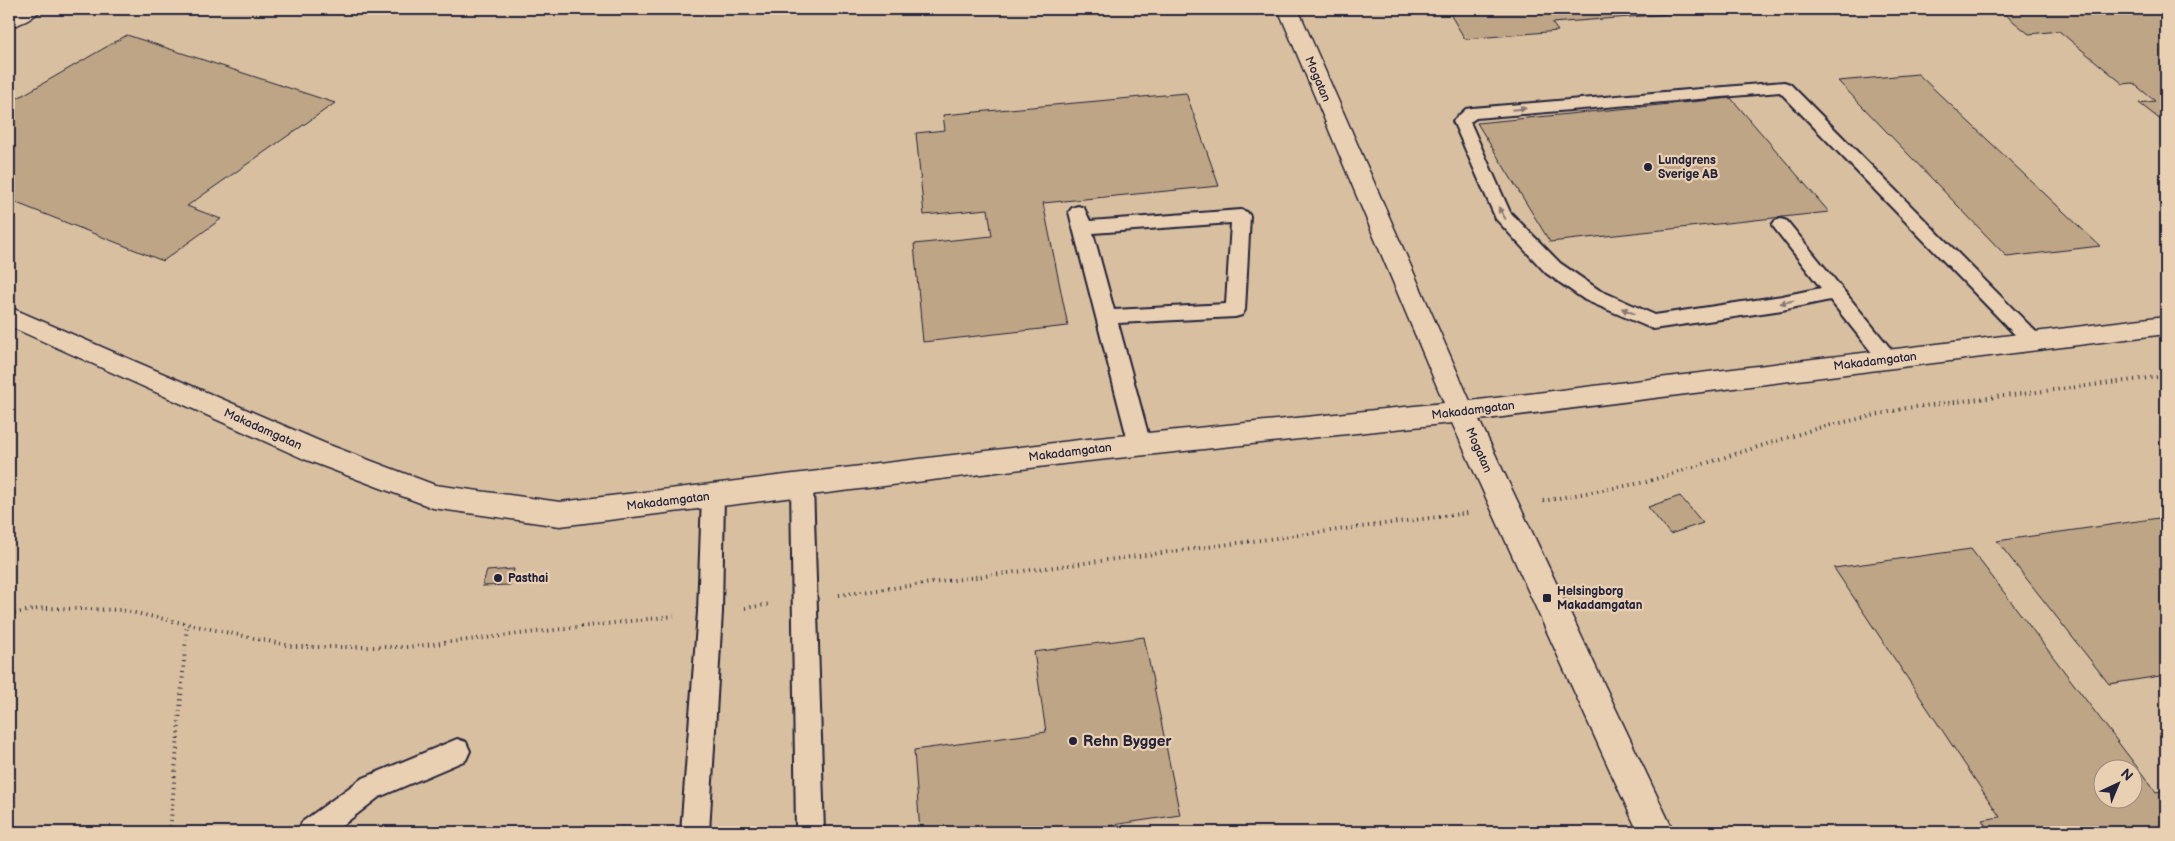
<svg xmlns="http://www.w3.org/2000/svg" width="2175" height="841" font-family="'Balsamiq Sans',sans-serif">
<style>
.built{fill:#d8bf9f;fill-rule:evenodd}
.building{fill:#bea585;stroke:#22223b;fill-rule:evenodd}
.lines{fill:none;stroke-linecap:round;stroke-linejoin:round}
.lane-casing{stroke:#22223b;stroke-width:4}
.street-casing{stroke:#22223b;stroke-width:3}
.path{stroke:#22223b;stroke-width:4;stroke-dasharray:1 4.5;stroke-linecap:butt}
.lane{fill:#ead0b2;fill-rule:evenodd}
.street{fill:#ead0b2;fill-rule:evenodd}
.oneway{fill:#867976}
.poi-dot{fill:#22223b;stroke:#ead0b2;stroke-width:2}
.labels{text-anchor:middle;stroke-width:4.5;stroke-linejoin:round;paint-order:stroke}
.street-label{font-size:12px;fill:#22223b;stroke:#ead0b2}
.poi-label{font-size:12px;font-weight:bold;fill:#22223b;stroke:#ead0b2;text-anchor:start}
.near-poi-label{font-size:15px;font-weight:bold;fill:#22223b;stroke:#ead0b2;text-anchor:start}
</style>
<rect width="100%" height="100%" fill="#e9cead"/>
<filter id="ink" filterUnits="userSpaceOnUse"><feTurbulence type="fractalNoise" baseFrequency=".02" numOctaves="2"/><feDisplacementMap in="SourceGraphic" scale="10" xChannelSelector="R" yChannelSelector="G"/><feConvolveMatrix kernelMatrix="1 2 1 2 8 2 1 2 1" color-interpolation-filters="sRGB"/></filter>
<g filter="url(#ink)">
<path class="built" d="M 9,9 L 2166,9 L 2166,832 L 9,832 ZM 2102,768 L 2132,768 L 2132,798 L 2102,798 Z"/>
<path class="building" d="M 1447,9 L 1678,9 L 1682,13 L 1552,23 L 1558,31 L 1465,39 Z
M 1998,9 L 2166,9 L 2166,121 L 2162,121 L 2139,103 L 2155,101 L 2133,83 L 2123,84 L 2059,31 L 2029,34 Z
M 127,35 L 335,103 L 187,206 L 221,219 L 163,261 L 9,200 L 9,103 Z
M 1918,74 L 2100,246 L 2007,257 L 1838,81 Z
M 1186,93 L 1219,186 L 1043,203 L 1068,326 L 923,342 L 914,244 L 992,236 L 988,209 L 924,215 L 916,133 L 945,130 L 943,115 Z
M 1731,98 L 1829,212 L 1550,242 L 1477,123 Z
M 1680,496 L 1703,523 L 1670,534 L 1648,507 Z
M 2166,517 L 2166,675 L 2109,684 L 1997,541 Z
M 1971,549 L 2156,792 L 2166,790 L 2166,832 L 1990,832 L 1982,820 L 2000,817 L 1834,568 ZM 2102,768 L 2132,768 L 2132,798 L 2102,798 Z
M 514,569 L 510,585 L 482,586 L 487,571 Z
M 1144,637 L 1180,815 L 1065,832 L 920,832 L 914,750 L 1046,732 L 1034,652 Z"/>
<g class="lines">
<g class="lane-casing">
<path id="lane" d="M 1784,82 L 1790,84 L 2040,336 L 2043,341 L 2040,346 L 2033,348 L 2026,346 L 1780,92 L 1476,118 L 1470,122 L 1510,212 L 1560,263 L 1599,290 L 1655,315 L 1782,296 L 1821,288 L 1772,225 L 1775,221 L 1781,219 L 1787,221 L 1895,354 L 1898,359 L 1895,364 L 1888,366 L 1881,364 L 1830,300 L 1782,310 L 1653,329 L 1585,300 L 1546,273 L 1496,219 L 1453,121 L 1466,109 L 1472,108 Z
M 1078,206 L 1084,208 L 1090,221 L 1241,210 L 1247,212 L 1250,216 L 1245,310 L 1242,315 L 1235,317 L 1118,323 L 1151,445 L 1148,451 L 1140,453 L 1132,451 L 1129,445 L 1073,228 L 1069,212 L 1072,208 ZM 1231,223 L 1226,304 L 1114,310 L 1093,233 Z
M 802,476 L 810,479 L 813,485 L 824,832 L 796,832 L 791,485 L 794,479 Z
M 713,486 L 721,489 L 724,495 L 722,612 L 709,832 L 681,832 L 698,612 L 702,495 L 705,489 Z
M 457,739 L 466,742 L 470,751 L 466,760 L 379,797 L 334,832 L 298,832 L 302,822 L 361,779 Z"/>
</g>
<g class="street-casing">
<path id="street" d="M 17,9 L 41,9 C 35,18 19,25 9,27 L 9,13 Z
M 1278,9 L 1298,9 L 1470,401 L 2166,316 L 2166,334 L 1479,420 L 1674,832 L 1638,832 L 1452,423 L 1079,462 L 560,526 L 433,508 L 423,504 L 304,459 L 9,326 L 9,307 L 324,443 L 435,485 L 560,502 L 1079,440 L 1444,403 Z"/>
</g>
<path class="path" d="M 1543,501 L 1646,482 L 1818,428 L 1907,408 L 2166,376
M 839,595 L 1468,513
M 745,608 L 771,604
M 9,614 L 44,608 L 121,610 L 296,647 L 408,647 L 674,616
M 170,832 L 187,624"/>
<use href="#lane" class="lane"/>
<use href="#street" class="street"/>
</g>
<defs><path id="oneway-solid" d="M-6-.8H1V-3.2L6.5 0L1 3.2V.8H-6Z" transform="scale(1.25)"/></defs>
<g class="oneway">
<use href="#oneway-solid" transform="translate(1519 109) rotate(-5)"/>
<use href="#oneway-solid" transform="translate(1502 213) rotate(-121)"/>
<use href="#oneway-solid" transform="translate(1787 302) rotate(169)"/>
<use href="#oneway-solid" transform="translate(1628 311) rotate(-157)"/>
</g>
</g>
<g class="poi-dot">
<circle cx="1648" cy="167" r="5"/>
<circle cx="498" cy="578" r="5"/>
<rect x="1542" y="593" width="10" height="10" rx="2.5"/>
<circle cx="1073" cy="741" r="5"/>
</g>
<g class="labels">
<g class="street-label">
<text transform="translate(1318 79) rotate(67)" y="4">Mogatan</text>
<text transform="translate(1875 361) rotate(-7)" y="4">Makadamgatan</text>
<text transform="translate(1473 410) rotate(-7)" y="4">Makadamgatan</text>
<text transform="translate(263 429) rotate(24)" y="4">Makadamgatan</text>
<text transform="translate(1479 450) rotate(66)" y="4">Mogatan</text>
<text transform="translate(1070 452) rotate(-7)" y="4">Makadamgatan</text>
<text transform="translate(668 501) rotate(-7)" y="4">Makadamgatan</text>
</g>
<g class="poi-label">
<text x="1658" y="164">Lundgrens<tspan x="1658" dy="14">Sverige AB</tspan></text>
<text x="508" y="582">Pasthai</text>
<text x="1557" y="595">Helsingborg<tspan x="1557" dy="14">Makadamgatan</tspan></text>
</g>
<g class="near-poi-label">
<text x="1083" y="746">Rehn Bygger</text>
</g>
</g>
<rect width="2175" height="841" fill="none" stroke="#ead0b2" stroke-width="30"/>
<rect x="15" y="15" width="2145" height="811" fill="none" stroke="#22223b" stroke-width="2" filter="url(#ink)"/>
<g transform="translate(2118 784) rotate(44)"><circle r="24" fill="#ead0b2" stroke="#9a8a82"/>
<path d="M0-4L9 19L0 12L-9 19Z" fill="#22223b"/>
<text y="-8" font-size="14" font-weight="bold" text-anchor="middle" fill="#22223b">N</text>
</g>
</svg>
